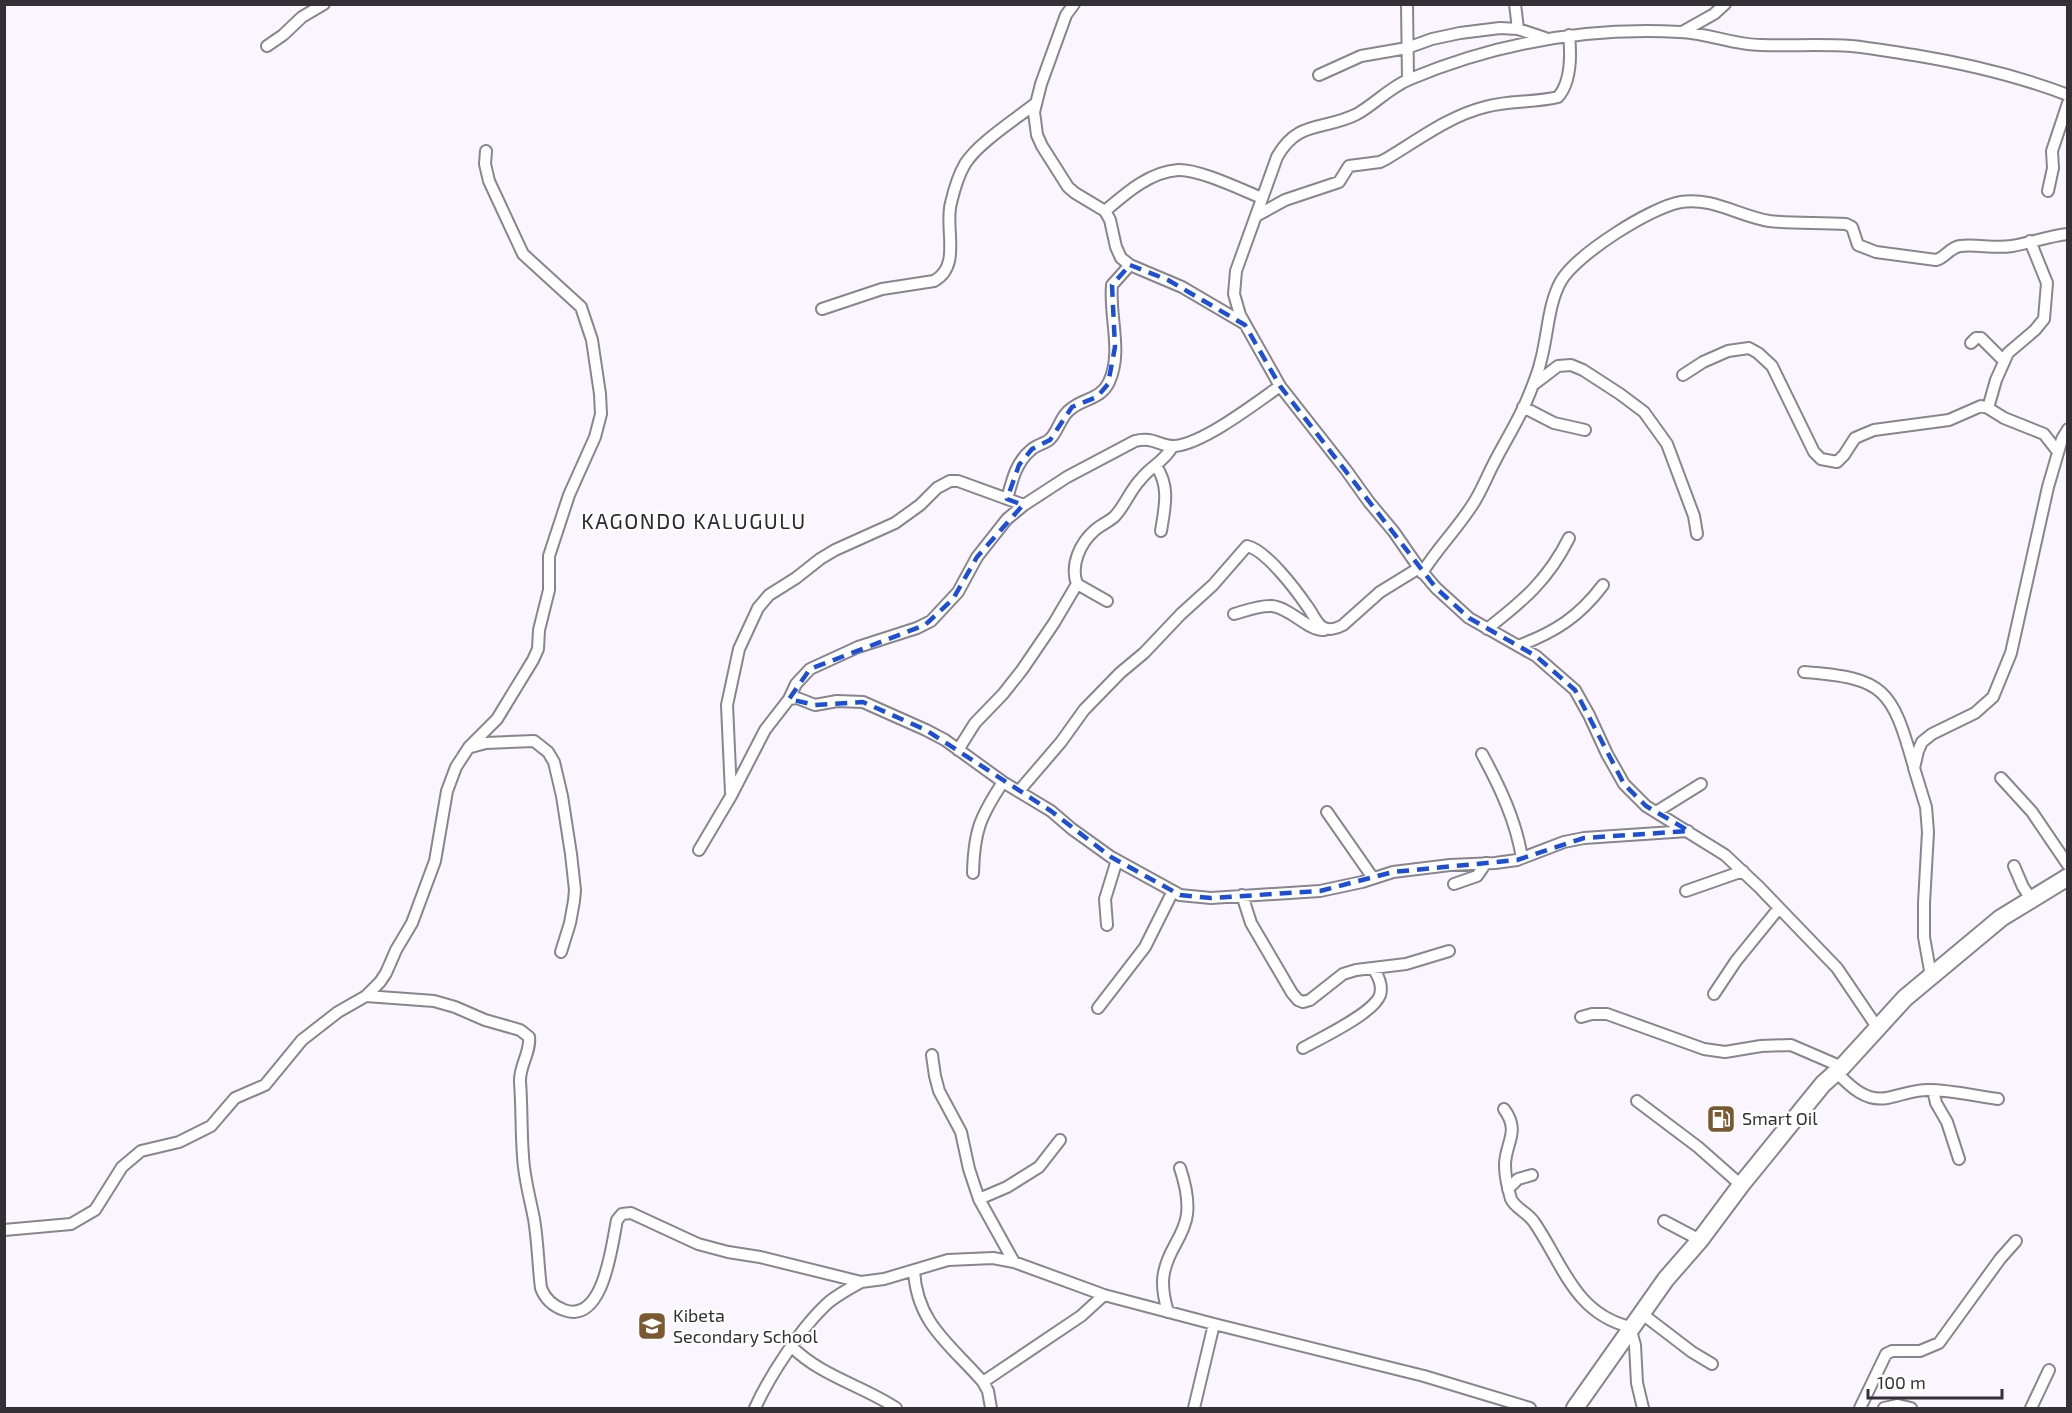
<svg xmlns="http://www.w3.org/2000/svg" width="2072" height="1413" font-family="'Exo 2',sans-serif">
<style>
.lines{fill:none;stroke-linecap:round;stroke-linejoin:round}
.minor-casing{stroke:#89858d;stroke-width:14}
.highway-casing{stroke:#89858d;stroke-width:20}
.minor{stroke:#fff;stroke-width:10}
.highway{stroke:#fff;stroke-width:16}
.marked{fill:none;stroke:#1d4ed8;stroke-width:4.5;stroke-dasharray:12 8;stroke-linejoin:round}
.labels{text-anchor:middle;stroke-width:4.5;stroke-linejoin:round;paint-order:stroke}
.poi-label{font-size:18px;fill:#333135;stroke:#fff;text-anchor:start}
.quarter-label{font-size:21px;letter-spacing:1.5px;fill:#2c282f;stroke:#fff}
</style>
<rect width="100%" height="100%" fill="#faf5fe"/>
<g class="lines">
<g class="minor-casing">
<path id="minor" d="M 1074,4 L 1066,15 L 1041,84 L 1034,112 L 1037,135 L 1042,146 L 1068,187 L 1075,193 L 1105,211 L 1110,220 L 1116,247 L 1121,258 L 1130,265 L 1182,287 L 1245,324
M 1407,4 L 1408,80
M 1515,4 L 1518,29
M 1682,32 L 1714,14 L 1725,4
M 267,46 L 283,35 L 302,17 L 324,4
M 1319,75 L 1361,56 L 1407,48 L 1432,39 L 1460,33 L 1500,28 L 1518,29 L 1545,38
M 2048,191 L 2053,168 L 2052,151 L 2068,103
M 1105,211 C 1125,194 1149,172 1178,170 C 1199,169 1242,190 1262,198
M 1256,216 L 1285,200 L 1339,182 L 1349,166 L 1380,162 L 1386,159 C 1418,140 1449,116 1485,107 C 1509,100 1534,103 1558,97 C 1571,82 1571,54 1569,35
M 822,309 L 882,289 L 934,281 C 962,266 944,228 951,203 C 954,190 958,176 965,164 C 978,143 1016,119 1036,103
M 1971,343 L 1976,338 L 1981,338 L 2004,361
M 1683,375 L 1703,362 L 1728,351 L 1749,348 L 1758,353 L 1772,366 L 1814,452 L 1821,459 L 1837,462 L 1844,455 L 1855,438 L 1862,435 L 1874,430 L 1949,420 L 1981,406 L 1988,408 L 2004,418 L 2044,434 L 2058,452
M 1533,385 L 1558,366 L 1571,365 L 1583,370 L 1620,394 L 1644,412 L 1667,444 L 1694,516 L 1697,534
M 1523,407 L 1554,423 L 1585,430
M 1988,408 L 1996,380 L 2008,353 L 2035,330 L 2044,319 L 2047,283 L 2030,241
M 1156,466 C 1170,486 1165,507 1161,531
M 1007,499 C 1012,481 1016,462 1031,450 C 1037,444 1046,444 1051,438 C 1059,429 1061,415 1072,408 C 1085,398 1101,399 1109,382 C 1123,352 1109,317 1112,285 L 1130,265
M 1422,573 C 1437,549 1456,530 1471,507 C 1481,493 1486,478 1494,463 C 1504,443 1517,423 1526,402 C 1532,388 1538,374 1541,360 C 1548,334 1548,304 1561,281 C 1577,254 1651,207 1681,202 C 1712,197 1739,216 1769,221 C 1795,224 1821,222 1846,224 L 1852,227 L 1858,245 L 1876,252 L 1936,260 C 1945,258 1949,248 1960,246 C 1977,244 1995,249 2012,246 C 2031,243 2048,236 2068,234
M 1107,601 L 1077,584 C 1070,565 1080,543 1095,530 C 1101,525 1108,522 1114,517 C 1125,506 1130,490 1141,479 C 1152,465 1163,463 1173,446
M 1234,614 C 1245,611 1260,605 1272,606 C 1291,608 1308,631 1324,630
M 1487,629 C 1523,601 1548,580 1569,538
M 1518,646 C 1555,632 1579,617 1603,585
M 1804,672 C 1885,678 1892,689 1914,767
M 789,699 L 796,684 L 810,669 L 858,647 L 917,628 L 931,621 L 958,592 L 977,557 L 1007,519 L 1024,505 L 1067,477 L 1135,441 C 1154,436 1160,447 1175,446 C 1204,443 1256,403 1280,386
M 471,747 L 486,743 L 534,741 L 548,752 L 554,762 L 562,796 L 571,854 L 575,890 L 574,901 L 570,923 L 561,952
M 958,750 L 975,723 L 1003,694 L 1022,670 L 1054,623 L 1077,584
M 1482,754 C 1500,787 1516,821 1522,858
M 2001,778 L 2032,812 L 2068,865
M 1019,791 L 1061,742 L 1084,710 L 1120,673 L 1144,653 L 1181,614 L 1213,585 L 1247,546 C 1266,550 1296,590 1307,606 C 1312,612 1315,621 1321,626 C 1327,631 1336,629 1343,625 L 1380,592 L 1419,568
M 731,793 L 727,705 L 739,649 L 758,608 L 769,595 L 796,578 L 820,559 L 835,550 L 895,523 L 920,505 L 937,488 L 950,481 L 958,481 L 1024,505
M 1327,812 L 1373,878
M 1656,812 L 1701,784
M 699,850 L 731,796 L 765,730 L 789,699 L 797,698 L 815,705 L 837,701 L 863,702 L 926,730 L 945,740 L 1003,782 L 1051,811 L 1072,829 L 1111,857 L 1180,895 L 1211,898 L 1320,891 L 1362,882 L 1393,872 L 1450,865 L 1495,863 L 1517,860 L 1564,842 L 1584,838 L 1688,831
M 2014,866 L 2023,887 L 2032,900
M 973,873 C 974,831 980,817 1003,782
M 1454,884 L 1477,876 L 1486,863
M 1686,891 L 1743,871
M 1242,895 L 1251,923 L 1292,993 L 1298,1000 L 1303,1002 L 1310,1000 L 1343,974 L 1356,970 L 1406,964 L 1449,951
M 1107,925 L 1105,899 L 1117,860
M 1931,976 L 1924,937 L 1924,903 L 1928,832 L 1926,807 L 1914,768 L 1918,751 L 1922,742 L 1932,734 L 1975,713 L 1993,697 L 2011,653 L 2048,487 L 2062,439 L 2068,429
M 1714,994 L 1736,961 L 1779,908
M 366,996 L 434,1001 L 455,1007 L 485,1020 L 520,1030 L 529,1037 C 531,1052 519,1066 520,1082 C 522,1107 521,1131 523,1156 C 524,1178 530,1198 534,1219 C 538,1242 538,1265 541,1288 C 545,1299 553,1306 564,1310 C 604,1325 612,1243 617,1220 L 622,1214 L 631,1213 L 698,1244 L 728,1252 L 760,1257 L 861,1282 L 884,1279 L 948,1260 L 993,1258 L 1014,1262 L 1104,1295 L 1214,1324 L 1424,1376 L 1530,1408
M 1098,1008 L 1145,947 L 1173,891
M 1581,1017 L 1592,1014 L 1607,1014 L 1704,1049 L 1725,1052 L 1761,1046 L 1791,1045 L 1842,1067
M 1877,1027 L 1837,968 L 1759,887 L 1725,855 L 1646,806 L 1624,784 L 1607,754 L 1589,715 L 1575,690 L 1536,656 L 1469,618 L 1436,588 L 1419,568 L 1394,532 L 1369,502 L 1346,470 L 1280,386 L 1240,315 L 1234,294 L 1236,271 L 1277,157 C 1298,119 1324,131 1357,114 C 1375,104 1390,87 1410,79 C 1496,43 1587,27 1680,32 C 1708,33 1733,45 1761,45 C 1791,46 1821,44 1851,46 C 1872,48 1893,52 1914,55 C 1968,64 2016,75 2068,95
M 1303,1048 C 1321,1038 1374,1013 1380,995 C 1383,985 1378,976 1373,968
M 932,1055 L 935,1076 L 939,1091 L 961,1132 L 969,1169 L 979,1199 L 1014,1262
M 1836,1072 C 1850,1086 1865,1102 1887,1098 C 1902,1095 1913,1090 1928,1090 C 1951,1090 1975,1096 1998,1099
M 1933,1090 L 1936,1103 L 1947,1122 L 1959,1159
M 1637,1101 L 1698,1147 L 1741,1185
M 1504,1109 C 1521,1132 1505,1143 1505,1165 C 1505,1176 1508,1189 1511,1199 C 1515,1208 1528,1213 1534,1222 C 1563,1264 1574,1313 1630,1327 L 1635,1345 L 1637,1383 L 1643,1408
M 1508,1189 L 1518,1179 L 1532,1175
M 979,1199 L 1007,1187 L 1039,1167 L 1060,1140
M 1664,1221 L 1700,1240
M 4,1230 L 71,1224 L 95,1210 L 122,1167 L 141,1151 L 179,1142 L 211,1126 L 235,1098 L 265,1085 L 302,1040 L 338,1012 L 366,996 L 380,982 L 386,973 L 396,950 L 412,923 L 435,861 L 447,791 L 456,767 L 469,747 L 497,719 L 533,660 L 538,649 L 539,630 L 549,590 L 549,556 L 569,495 L 595,437 L 601,414 L 600,394 L 592,340 L 581,307 L 523,254 L 489,181 L 485,164 L 486,151
M 914,1271 C 917,1324 951,1345 983,1382 L 988,1391 L 991,1408
M 1168,1312 C 1160,1285 1161,1270 1175,1245 C 1180,1236 1186,1225 1187,1214 C 1189,1198 1185,1183 1180,1168
M 1641,1313 L 1692,1352 L 1712,1364
M 792,1347 C 821,1376 863,1386 896,1408
M 983,1382 L 1081,1316 L 1104,1295
M 755,1408 C 770,1375 802,1326 829,1302 C 839,1294 850,1288 861,1282
M 1194,1408 L 1214,1324
M 1860,1408 L 1886,1354 L 1892,1351 L 1920,1351 L 1939,1343 L 2000,1259 L 2016,1241
M 1884,1408 L 1898,1405 L 1911,1408
M 2031,1408 L 2049,1370"/>
</g>
<g class="highway-casing">
<path id="highway" d="M 1575,1408 L 1666,1279 L 1700,1240 L 1741,1185 L 1823,1084 L 1842,1067 L 1905,998 L 2001,918 L 2068,877"/>
</g>
<use href="#minor" class="minor"/>
<use href="#highway" class="highway"/>
</g>
<path class="marked" d="M 1130,265 L 1168,280 L 1245,325 L 1280,386 L 1436,588 L 1469,618 L 1536,656 L 1575,690 L 1624,784 L 1646,806 L 1689,831 L 1584,838 L 1517,860 L 1393,872 L 1320,891 L 1211,898 L 1180,895 L 1111,857 L 1051,811 L 926,730 L 863,702 L 815,705 L 789,699 L 810,669 L 925,625 L 953,599 L 977,557 L 1023,505 L 1007,499 L 1019,465 L 1032,449 L 1050,440 L 1072,407 L 1097,397 L 1108,384 L 1115,347 L 1112,285 Z"/>
<defs>
<g id="fuel-square" transform="scale(1.5)"><rect x="-9" y="-9" width="18" height="18" rx="4" fill="#7a5930" stroke="#fff"/><path d="M-5.5-6h7V0h2V4h1.3V-2.5L3-4.5l.8-.8L6-3V5H2.5V1h-1V6h-7ZM-4.2-4.7v3.2H.2V-4.7Z" fill="#fff"/></g>
<g id="school-square" transform="scale(1.5)"><rect x="-9" y="-9" width="18" height="18" rx="4" fill="#7a5930" stroke="#fff"/><path d="M0-5L7-2L0 1L-7-2ZM-4 1L0 2.5L4 1V4Q0 6-4 4Z" fill="#fff"/></g>
</defs>
<g fill-rule="evenodd">
<use href="#fuel-square" x="1721" y="1119"/>
<use href="#school-square" x="652" y="1326"/>
</g>
<g class="labels">
<g class="poi-label">
<text x="1742" y="1125">Smart Oil</text>
<text x="673" y="1322">Kibeta<tspan x="673" dy="21">Secondary School</tspan></text>
</g>
<g class="quarter-label">
<text x="694" y="529">KAGONDO KALUGULU</text>
</g>
</g>
<rect width="2072" height="1413" fill="none" stroke="#333135" stroke-width="12"/>
<path d="M1868 1389v9h134v-9" fill="none" stroke="#333135" stroke-width="3"/>
<text x="1877" y="1389" font-size="18" fill="#333135" stroke="#ffffff" stroke-width="4.5" paint-order="stroke">100 m</text>
</svg>
